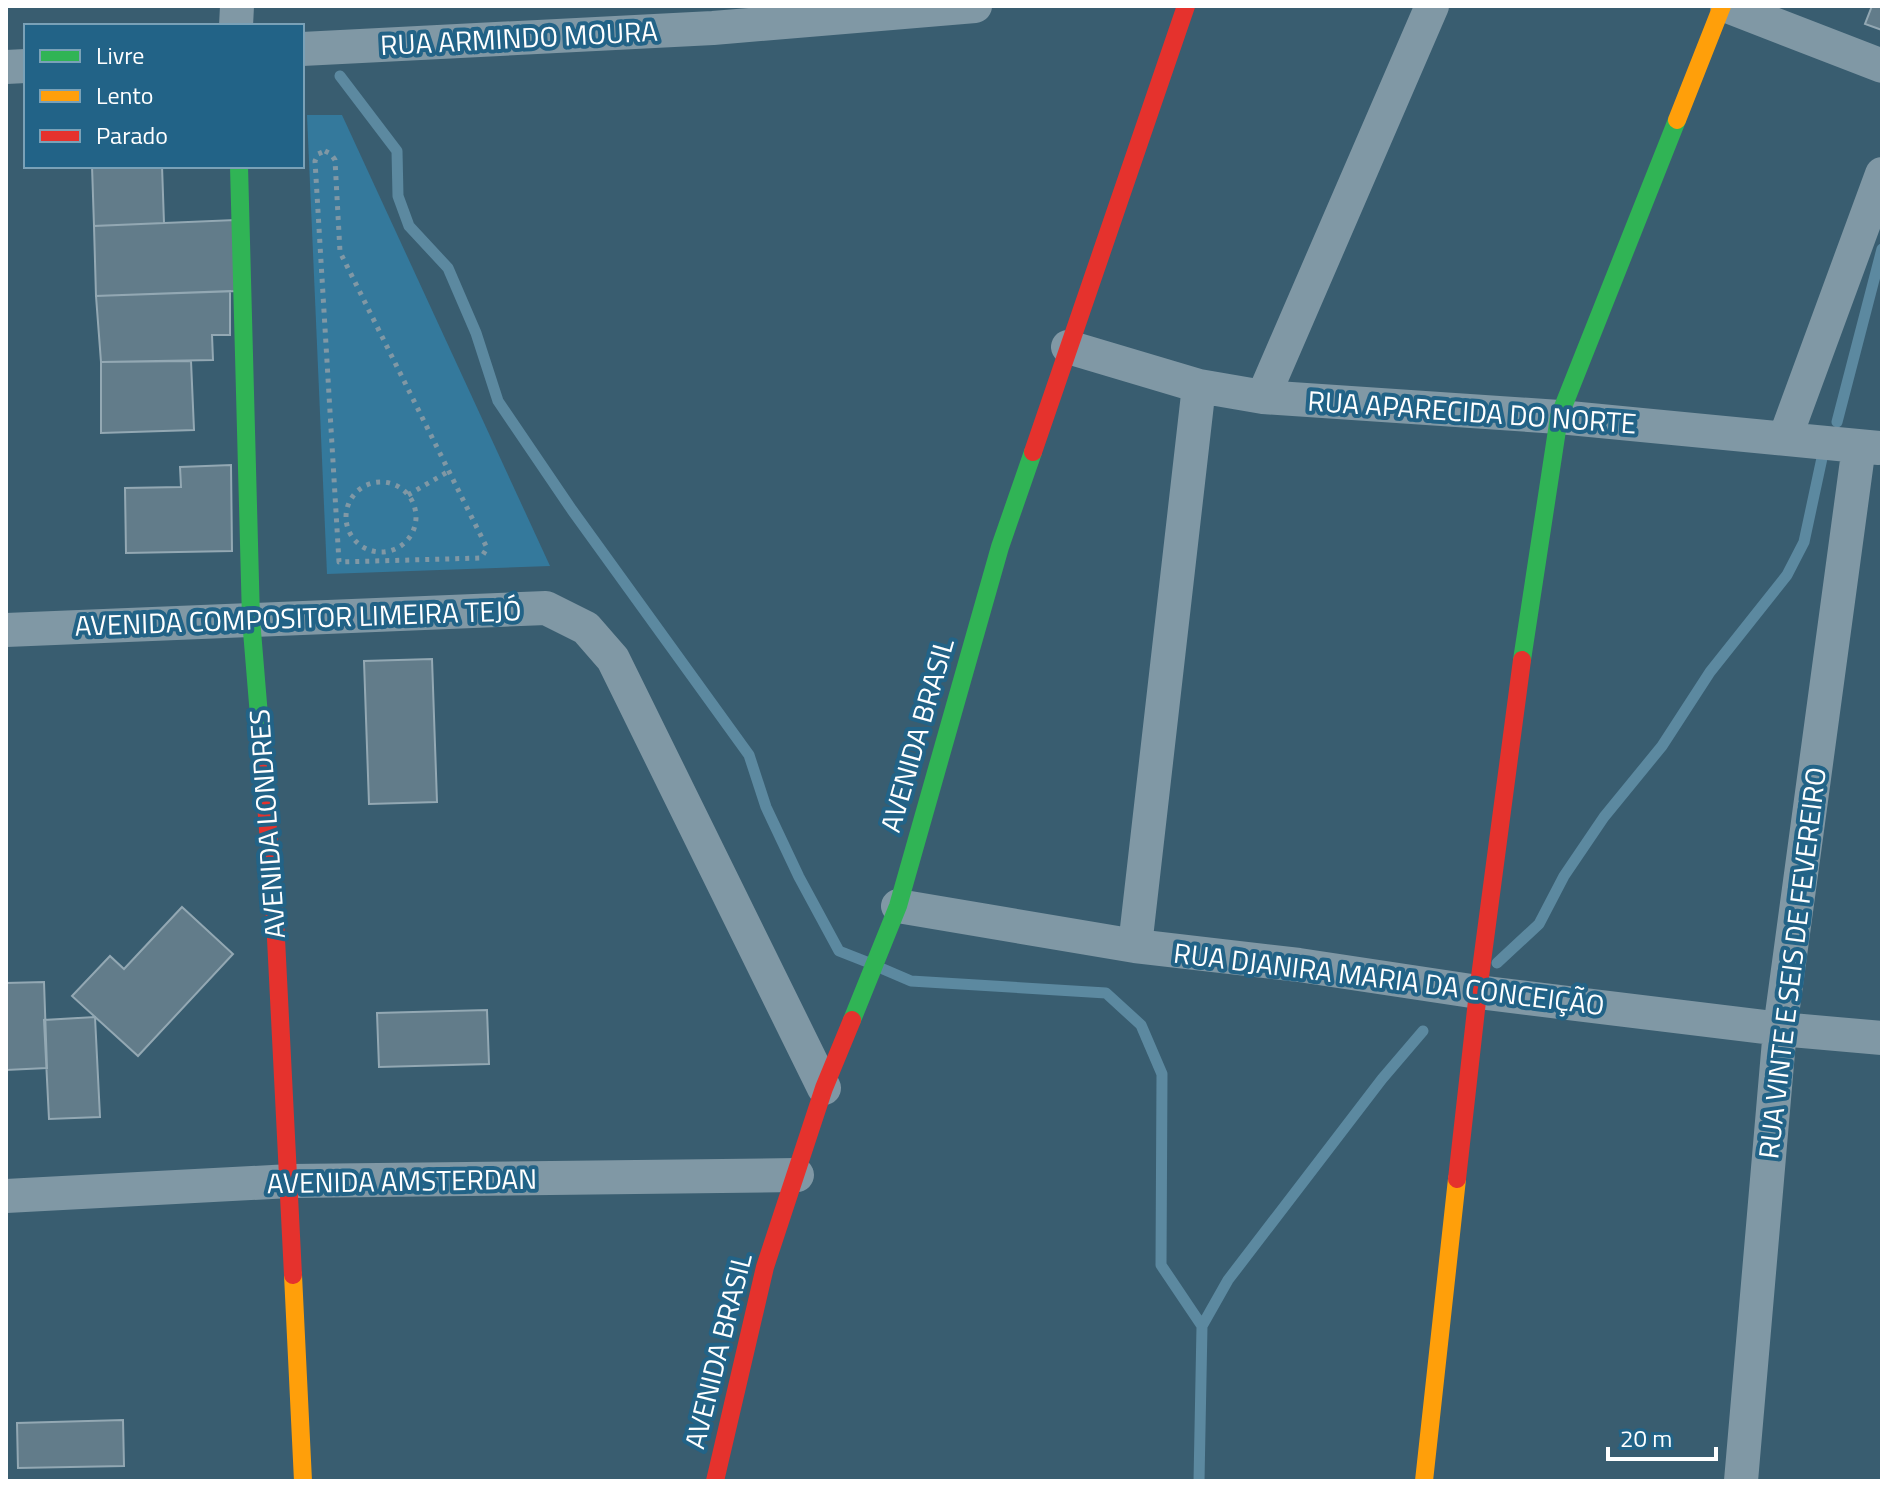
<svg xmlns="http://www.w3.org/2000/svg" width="1888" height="1487" font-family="'Titillium Web',sans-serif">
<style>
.green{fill:#34799c}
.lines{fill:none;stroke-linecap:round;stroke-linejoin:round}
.stream{stroke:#5c89a0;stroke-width:11}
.building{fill:#627c8a;stroke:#93a8b3;stroke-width:2}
.path{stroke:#8098a5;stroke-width:5;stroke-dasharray:4 6;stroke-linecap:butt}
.street{stroke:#8098a5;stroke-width:34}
.fast{stroke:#30b455;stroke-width:18}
.slow{stroke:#ff9f0a;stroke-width:18}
.jam{stroke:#e5322d;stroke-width:18}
.labels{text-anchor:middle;stroke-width:8;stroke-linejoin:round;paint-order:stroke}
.street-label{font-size:28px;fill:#fff;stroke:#226387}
</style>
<rect width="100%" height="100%" fill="#395d70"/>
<path class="green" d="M 307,115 L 342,115 L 550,566 L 327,574 Z"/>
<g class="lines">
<path class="stream" d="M 340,76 L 397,151 L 398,196 L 409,226 L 448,268 L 476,333 L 498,401 L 572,510 L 749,755 L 766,807 L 799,877 L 839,951 L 867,962
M 1837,422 L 1882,249
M 1497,963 L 1539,924 L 1564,876 L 1604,817 L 1662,746 L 1710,672 L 1787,575 L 1804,542 L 1822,458
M 883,969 L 911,981 L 1106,993 L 1141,1025 L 1162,1074 L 1161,1265 L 1202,1326 L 1199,1481
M 1202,1326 L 1228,1280 L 1382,1079 L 1423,1031"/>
</g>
<path class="building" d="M 1872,6 L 1882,6 L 1882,30 L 1865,24 Z
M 92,166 L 162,166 L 164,223 L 94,226 Z
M 235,220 L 238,291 L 96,296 L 94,226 Z
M 230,291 L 230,335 L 212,335 L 213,360 L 101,362 L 96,296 Z
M 191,361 L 194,430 L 101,433 L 101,362 Z
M 231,465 L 232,551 L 126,553 L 125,488 L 181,487 L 180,467 Z
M 432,659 L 437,802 L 369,804 L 364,661 Z
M 182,907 L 233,954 L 138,1056 L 72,996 L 110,956 L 124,969 Z
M 44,982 L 47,1068 L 6,1070 L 6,983 Z
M 487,1010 L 489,1064 L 379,1067 L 377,1013 Z
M 95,1017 L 100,1117 L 49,1119 L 44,1020 Z
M 123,1420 L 124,1466 L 18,1468 L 17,1423 Z"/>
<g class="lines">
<path class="path" d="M 325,151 L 331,154 L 335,160 L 340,252 L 487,548 L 481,558 L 339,562 L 315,161 L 318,154 Z
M346 517a35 35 0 1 1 70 0a35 35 0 1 1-70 0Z
M 408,495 L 449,471"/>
<path class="street" d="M 1727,6 L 1882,66
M 236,26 L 237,6
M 302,49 L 713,28 L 975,6
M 6,67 L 26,66
M 1068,347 L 1199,386 L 1263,397 L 1559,417 L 1879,448
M 1263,397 L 1432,6
M 1785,438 L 1882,174
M 6,630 L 546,608 L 586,628 L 613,659 L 824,1088
M 898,906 L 1135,946 L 1299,965 L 1478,992 L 1780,1029 L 1882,1038
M 1135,946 L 1199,386
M 6,1196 L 290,1181 L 797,1175
M 1741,1481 L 1780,1029 L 1859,446"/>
<path class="fast" d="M 239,166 L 251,619 L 261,740
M 1522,660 L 1559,417 L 1677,120
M 852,1020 L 898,906 L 1000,547 L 1033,452"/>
<path class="slow" d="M 1677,120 L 1722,6
M 293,1275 L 303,1481
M 1424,1481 L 1457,1179"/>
<path class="jam" d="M 1033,452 L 1186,6
M 261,740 L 275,919 L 293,1275
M 1457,1179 L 1478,992 L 1522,660
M 715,1481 L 765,1267 L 824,1088 L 852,1020"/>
</g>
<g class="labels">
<g class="street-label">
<text transform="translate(519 38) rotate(-3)" y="10">RUA ARMINDO MOURA</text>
<text transform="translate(1472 412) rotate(4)" y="10">RUA APARECIDA DO NORTE</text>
<text transform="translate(298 618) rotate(-2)" y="10">AVENIDA COMPOSITOR LIMEIRA TEJÓ</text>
<text transform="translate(917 735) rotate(-74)" y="10">AVENIDA BRASIL</text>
<text transform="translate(267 824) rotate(-94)" y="10">AVENIDA LONDRES</text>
<text transform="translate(1792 963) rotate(-83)" y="10">RUA VINTE E SEIS DE FEVEREIRO</text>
<text transform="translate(1389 979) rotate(7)" y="10">RUA DJANIRA MARIA DA CONCEIÇÃO</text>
<text transform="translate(402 1181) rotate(-1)" y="10">AVENIDA AMSTERDAN</text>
<text transform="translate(718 1351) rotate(-76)" y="10">AVENIDA BRASIL</text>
</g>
</g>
<rect width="1888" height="1487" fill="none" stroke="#ffffff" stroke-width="16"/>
<rect x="24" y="24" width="280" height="144" fill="#226387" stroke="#7aa1b7" stroke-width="2"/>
<rect x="40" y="50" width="40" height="12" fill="#30b455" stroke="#7aa1b7" stroke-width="2"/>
<text x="96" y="64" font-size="24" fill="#ffffff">Livre</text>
<rect x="40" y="90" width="40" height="12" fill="#ff9f0a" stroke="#7aa1b7" stroke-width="2"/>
<text x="96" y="104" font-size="24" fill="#ffffff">Lento</text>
<rect x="40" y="130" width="40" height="12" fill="#e5322d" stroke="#7aa1b7" stroke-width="2"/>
<text x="96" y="144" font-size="24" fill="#ffffff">Parado</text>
<path d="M1608 1447v12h108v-12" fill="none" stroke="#ffffff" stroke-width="4"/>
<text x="1620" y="1447" font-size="24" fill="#ffffff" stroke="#226387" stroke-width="6" paint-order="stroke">20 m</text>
</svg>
